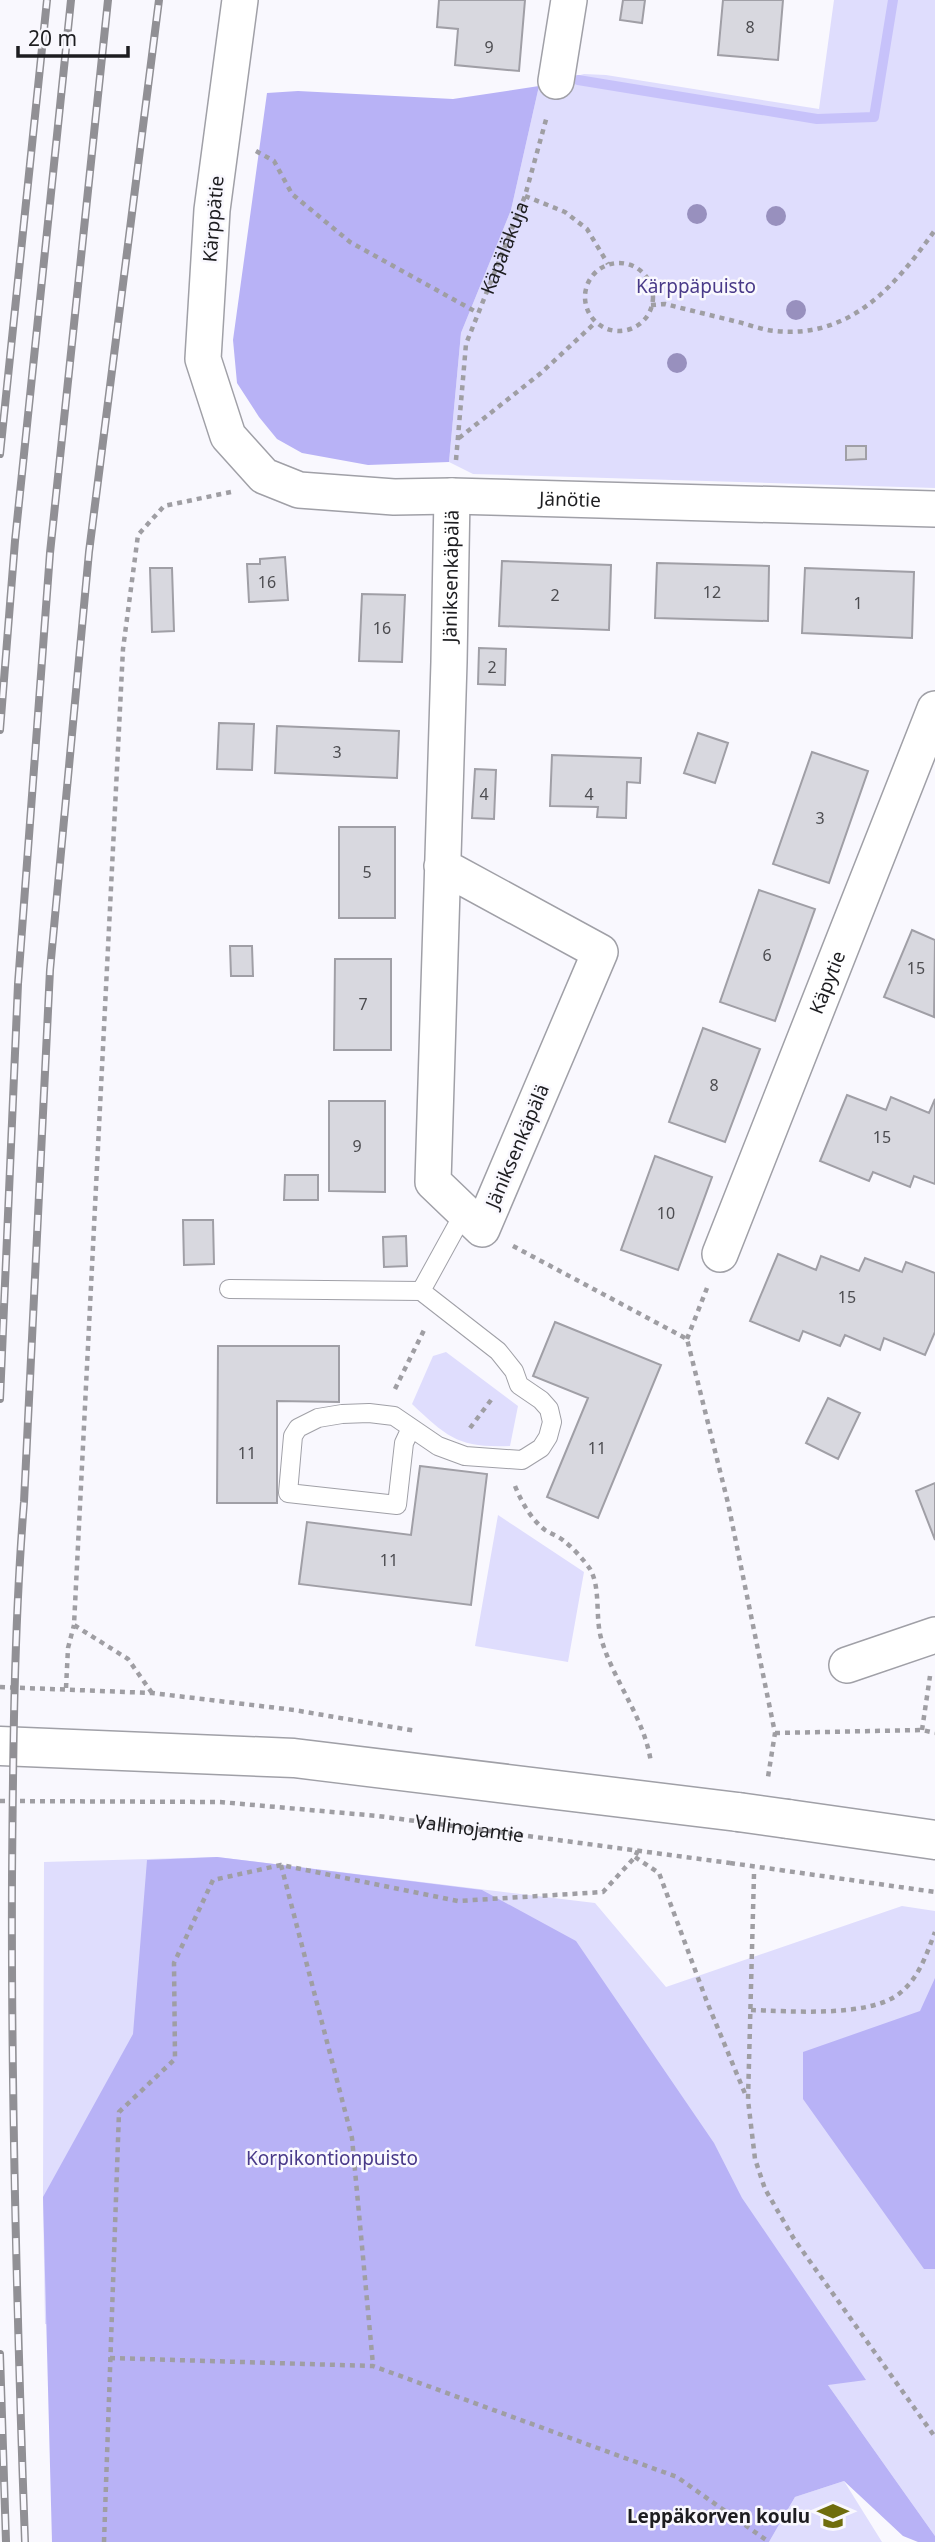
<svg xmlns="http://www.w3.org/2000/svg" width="935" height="2542" font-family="'Noto Sans',sans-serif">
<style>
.green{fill:#dfddfd}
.forest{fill:#b8b2f6}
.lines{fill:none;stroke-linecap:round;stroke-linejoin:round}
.stream{stroke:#c7c2fa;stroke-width:10}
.building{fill:#d8d8df;stroke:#a09fa6;stroke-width:2}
.lane-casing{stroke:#a0a0a7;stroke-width:20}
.street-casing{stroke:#a0a0a7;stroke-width:38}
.secondary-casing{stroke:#a0a0a7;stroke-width:41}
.path{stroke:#9f9ea3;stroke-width:4.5;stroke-dasharray:5 5;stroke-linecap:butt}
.lane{stroke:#fff;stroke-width:18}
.street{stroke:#fff;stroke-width:35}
.secondary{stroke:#fff;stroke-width:38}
.rail-casing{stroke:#919095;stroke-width:8}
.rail{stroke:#f9f8fe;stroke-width:5;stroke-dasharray:16;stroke-linecap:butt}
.secondary-bridge-casing{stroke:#a0a0a7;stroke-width:41;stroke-linecap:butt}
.path-bridge{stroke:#9f9ea3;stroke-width:4.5;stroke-dasharray:5 5;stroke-linecap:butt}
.secondary-bridge{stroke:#fff;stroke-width:38}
.tree{fill:#9890be}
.labels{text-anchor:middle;stroke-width:5;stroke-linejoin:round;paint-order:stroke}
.number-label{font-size:16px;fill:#4c4c50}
.street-label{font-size:19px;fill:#1d1d20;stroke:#f9f8fe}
.park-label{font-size:19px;fill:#493a89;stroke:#f9f8fe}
.poi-label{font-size:19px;font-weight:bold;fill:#1d1d20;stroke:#f9f8fe;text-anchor:end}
</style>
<rect width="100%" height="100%" fill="#f9f8fe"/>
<path class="green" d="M 834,0 L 935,0 L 935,488 L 473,474 L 449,462 L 461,333 L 511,210 L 539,86 L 584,74 L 606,75 L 819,109 Z
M 446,1352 L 518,1406 L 510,1446 C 459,1448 448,1438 412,1404 L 433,1356 Z
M 498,1515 L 584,1572 L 568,1662 L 475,1646 Z
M 217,1857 L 595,1903 L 666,1987 L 902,1906 L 935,1911 L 935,2536 L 828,2385 L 45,2324 L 43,2197 L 44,1862 Z
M 844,2481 L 882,2542 L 769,2542 L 795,2497 Z"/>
<path class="forest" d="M 539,86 L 511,210 L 461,333 L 449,462 L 368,465 L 302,453 L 277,439 L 259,417 L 237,383 L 233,340 L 267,93 L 298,91 L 453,99 Z
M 217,1857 L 482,1890 L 576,1941 L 714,2143 L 742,2198 L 866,2380 L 828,2385 L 935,2536 L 935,2542 L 918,2542 L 903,2536 L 844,2481 L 795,2497 L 769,2542 L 52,2542 L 43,2197 L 133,2034 L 147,1860 Z
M 935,1978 L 935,2269 L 924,2269 L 803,2099 L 803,2052 L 920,2011 Z"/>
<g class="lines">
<path class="stream" d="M 578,80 L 817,119 L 874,117 L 893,0"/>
</g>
<path class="building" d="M 439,0 L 525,0 L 519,71 L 455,65 L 458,29 L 437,27 Z
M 623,0 L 645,0 L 642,23 L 620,20 Z
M 723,0 L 783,0 L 778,60 L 718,55 Z
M 846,446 L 866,446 L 866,459 L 846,460 Z
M 285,557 L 288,600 L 249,602 L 247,564 L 260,564 L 260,559 Z
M 502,561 L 611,565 L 609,630 L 499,626 Z
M 657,563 L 769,566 L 768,621 L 655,618 Z
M 150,568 L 172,568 L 174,631 L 152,632 Z
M 805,568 L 914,572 L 912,638 L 802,633 Z
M 362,594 L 405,595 L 402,662 L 359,661 Z
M 479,648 L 506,649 L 505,685 L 478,684 Z
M 219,723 L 254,724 L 252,770 L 217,769 Z
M 277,726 L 399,731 L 397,778 L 275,773 Z
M 698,733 L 728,743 L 715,783 L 684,773 Z
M 812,752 L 868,771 L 829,883 L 773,864 Z
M 552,755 L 641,758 L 640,783 L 627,782 L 626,818 L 597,817 L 598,807 L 550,806 Z
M 475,769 L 496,770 L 494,819 L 472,818 Z
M 339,827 L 395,827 L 395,918 L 339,918 Z
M 759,890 L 815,909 L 775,1021 L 720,1002 Z
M 912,930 L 935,940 L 934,1017 L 884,997 Z
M 230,946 L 252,946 L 253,976 L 231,976 Z
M 335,959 L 391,959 L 391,1050 L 334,1050 Z
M 703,1028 L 760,1049 L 725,1142 L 669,1122 Z
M 847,1095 L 886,1110 L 891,1097 L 929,1113 L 935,1099 L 935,1184 L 914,1176 L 910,1187 L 873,1172 L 869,1181 L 820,1161 Z
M 329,1101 L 385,1101 L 385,1192 L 329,1191 Z
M 655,1156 L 712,1177 L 678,1270 L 621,1250 Z
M 285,1175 L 318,1175 L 318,1200 L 284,1200 Z
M 183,1220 L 213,1220 L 214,1264 L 184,1265 Z
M 406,1236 L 407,1266 L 384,1267 L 383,1237 Z
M 778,1254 L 816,1270 L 821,1256 L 859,1271 L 865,1258 L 902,1272 L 906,1262 L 935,1273 L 935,1332 L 925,1355 L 884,1338 L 880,1350 L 845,1335 L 840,1346 L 803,1331 L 799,1341 L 750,1321 Z
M 555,1322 L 661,1365 L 598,1518 L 547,1497 L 588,1398 L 533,1376 Z
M 218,1346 L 339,1346 L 339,1402 L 277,1401 L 277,1503 L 217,1503 Z
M 828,1398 L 860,1413 L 838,1459 L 806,1443 Z
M 420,1466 L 487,1474 L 471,1605 L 299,1584 L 307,1522 L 411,1535 Z
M 935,1483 L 935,1540 L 916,1491 Z"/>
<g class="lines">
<g class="lane-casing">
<path id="lane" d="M 229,1289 L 421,1291 L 465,1211
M 411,1428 L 404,1443 L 397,1505 L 288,1493 L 293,1436 L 298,1428 L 318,1418 L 342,1414 L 369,1413 L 394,1416 L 438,1446 L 465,1456 L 522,1460 L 541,1448 L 548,1437 L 552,1422 L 549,1409 L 541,1400 L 519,1385 L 514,1371 L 498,1351 L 421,1291"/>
</g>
<g class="street-casing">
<g id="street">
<path id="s3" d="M 240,0 L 212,210 L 203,359 L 228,436 L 264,476 L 299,490 L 394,497 L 452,496 L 935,509"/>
<path d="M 556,81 L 569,0"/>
<path id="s4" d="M 442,866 L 600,952 L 482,1229 L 433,1182 L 449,662 L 452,496"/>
<path id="s5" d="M 720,1254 L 935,709"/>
<path d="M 847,1665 L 935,1635"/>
</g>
</g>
<g class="secondary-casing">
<path id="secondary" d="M 0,1746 L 294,1758 L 738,1812
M 788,1819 L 935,1840"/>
</g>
<g class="path">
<path d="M 256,151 L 274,161 L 292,194 L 350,242 L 478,313"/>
<path d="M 525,196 L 565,212 L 587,229 L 608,264"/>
<circle cx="619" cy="297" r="34"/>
<path d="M 651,305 L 665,304 C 689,310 714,316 738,322 C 750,325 763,330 775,331 C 851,339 896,285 935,230"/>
<path d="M 459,438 L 541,373 L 596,322"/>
<path id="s1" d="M 456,460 L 466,344 L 525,196 L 547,116"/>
<path d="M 513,1246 L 687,1339 L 728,1503 L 775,1733 L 768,1777"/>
<path d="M 687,1339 L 707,1288"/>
<path d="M 395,1389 L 425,1328"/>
<path d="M 470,1428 L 494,1396"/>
<path d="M 515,1486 C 522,1503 531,1519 545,1530 C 551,1534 558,1536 564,1541 C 572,1547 584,1560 590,1569 C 601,1588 595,1616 601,1638 C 613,1681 645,1718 651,1763"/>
<path d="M 0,1687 L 152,1693 L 294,1710 L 416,1731"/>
<path d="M 66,1688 L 68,1648 L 74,1625"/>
<path d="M 152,1693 L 128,1659 L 74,1625 L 123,649 L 138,535 L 164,506 L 231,492"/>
<path d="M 922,1730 L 930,1676"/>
<path d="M 775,1733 L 922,1730 L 935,1733"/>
<path id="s2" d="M 0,1801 L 220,1802 L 378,1816 L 730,1863"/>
<path d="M 635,1857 L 659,1873 L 707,2002 L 746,2096"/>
<path d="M 281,1865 L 352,2138 L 373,2365"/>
<path d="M 780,1870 L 935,1892"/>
<path d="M 754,1874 L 748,2100 L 755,2159 L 765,2189 L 794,2239 L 935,2437"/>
<path d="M 751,2010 C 789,2011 870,2018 900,1993 C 919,1978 927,1953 935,1932"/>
<path d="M 110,2358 L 373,2366 L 677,2477 L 769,2542"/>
<path d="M 104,2542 L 119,2112 L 175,2059 L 174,1963 L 213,1880 L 281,1865 L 458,1901 L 603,1892 L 635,1857 L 638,1850"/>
</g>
<use href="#lane" class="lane"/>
<use href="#street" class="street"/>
<use href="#secondary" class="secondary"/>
<g class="rail-casing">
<path id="rail" d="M 0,454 L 47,0
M 0,730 L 15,541 L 71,0
M 0,1399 L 18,984 L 50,553 L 108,0
M 0,2354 L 6,2542
M 25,2542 C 17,2320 11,2099 12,1877 C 13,1752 14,1627 24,1502 L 50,970 L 89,552 L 159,0"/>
</g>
<use href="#rail" class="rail"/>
<g class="secondary-bridge-casing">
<path id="secondary-bridge" d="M 738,1812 L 788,1819"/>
</g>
<path class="path-bridge" d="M 730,1863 L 780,1870"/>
<use href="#secondary-bridge" class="secondary-bridge"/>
</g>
<g class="tree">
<circle cx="697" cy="214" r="10"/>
<circle cx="776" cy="216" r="10"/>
<circle cx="796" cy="310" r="10"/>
<circle cx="677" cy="363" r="10"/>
</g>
<defs>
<g id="school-bare" transform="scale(2.415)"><path d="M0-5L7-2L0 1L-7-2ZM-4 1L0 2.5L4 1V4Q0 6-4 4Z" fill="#6f6d0d" stroke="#f9f8fe" stroke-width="2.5" paint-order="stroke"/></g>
</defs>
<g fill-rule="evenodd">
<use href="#school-bare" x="833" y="2516"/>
</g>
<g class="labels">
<g class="number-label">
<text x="750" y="33">8</text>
<text x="489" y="53">9</text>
<text x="267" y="588">16</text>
<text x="712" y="598">12</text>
<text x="555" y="601">2</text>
<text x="858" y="609">1</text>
<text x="382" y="634">16</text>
<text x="492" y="673">2</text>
<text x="337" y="758">3</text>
<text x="484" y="800">4</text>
<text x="589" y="800">4</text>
<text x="820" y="824">3</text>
<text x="367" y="878">5</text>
<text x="767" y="961">6</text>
<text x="916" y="974">15</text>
<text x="363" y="1010">7</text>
<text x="714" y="1091">8</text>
<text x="882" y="1143">15</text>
<text x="357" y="1152">9</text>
<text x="666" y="1219">10</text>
<text x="847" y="1303">15</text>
<text x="597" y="1454">11</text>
<text x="247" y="1459">11</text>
<text x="389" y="1566">11</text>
</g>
<g class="street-label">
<text transform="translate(213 219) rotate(-85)" y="7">Kärppätie</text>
<text dy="7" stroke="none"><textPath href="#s1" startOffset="220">Käpäläkuja</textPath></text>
<text dy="7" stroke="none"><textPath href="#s3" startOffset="805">Jänötie</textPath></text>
<text dy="7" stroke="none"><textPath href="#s4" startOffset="1155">Jäniksenkäpälä</textPath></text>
<text dy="7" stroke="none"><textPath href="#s5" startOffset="292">Käpytie</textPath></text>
<text transform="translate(517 1146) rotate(-67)" y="7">Jäniksenkäpälä</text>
<text dy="7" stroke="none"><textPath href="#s2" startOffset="471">Vallinojantie</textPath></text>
</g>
<g class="park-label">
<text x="696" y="293">Kärppäpuisto</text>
<text x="332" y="2165">Korpikontionpuisto</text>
</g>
<g class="poi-label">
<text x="810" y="2523">Leppäkorven koulu</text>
</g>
</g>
<path d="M18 46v10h110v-10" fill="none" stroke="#1d1d20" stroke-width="3.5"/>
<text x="28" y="46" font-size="21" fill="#1d1d20" stroke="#f9f8fe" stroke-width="5" paint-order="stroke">20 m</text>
</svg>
